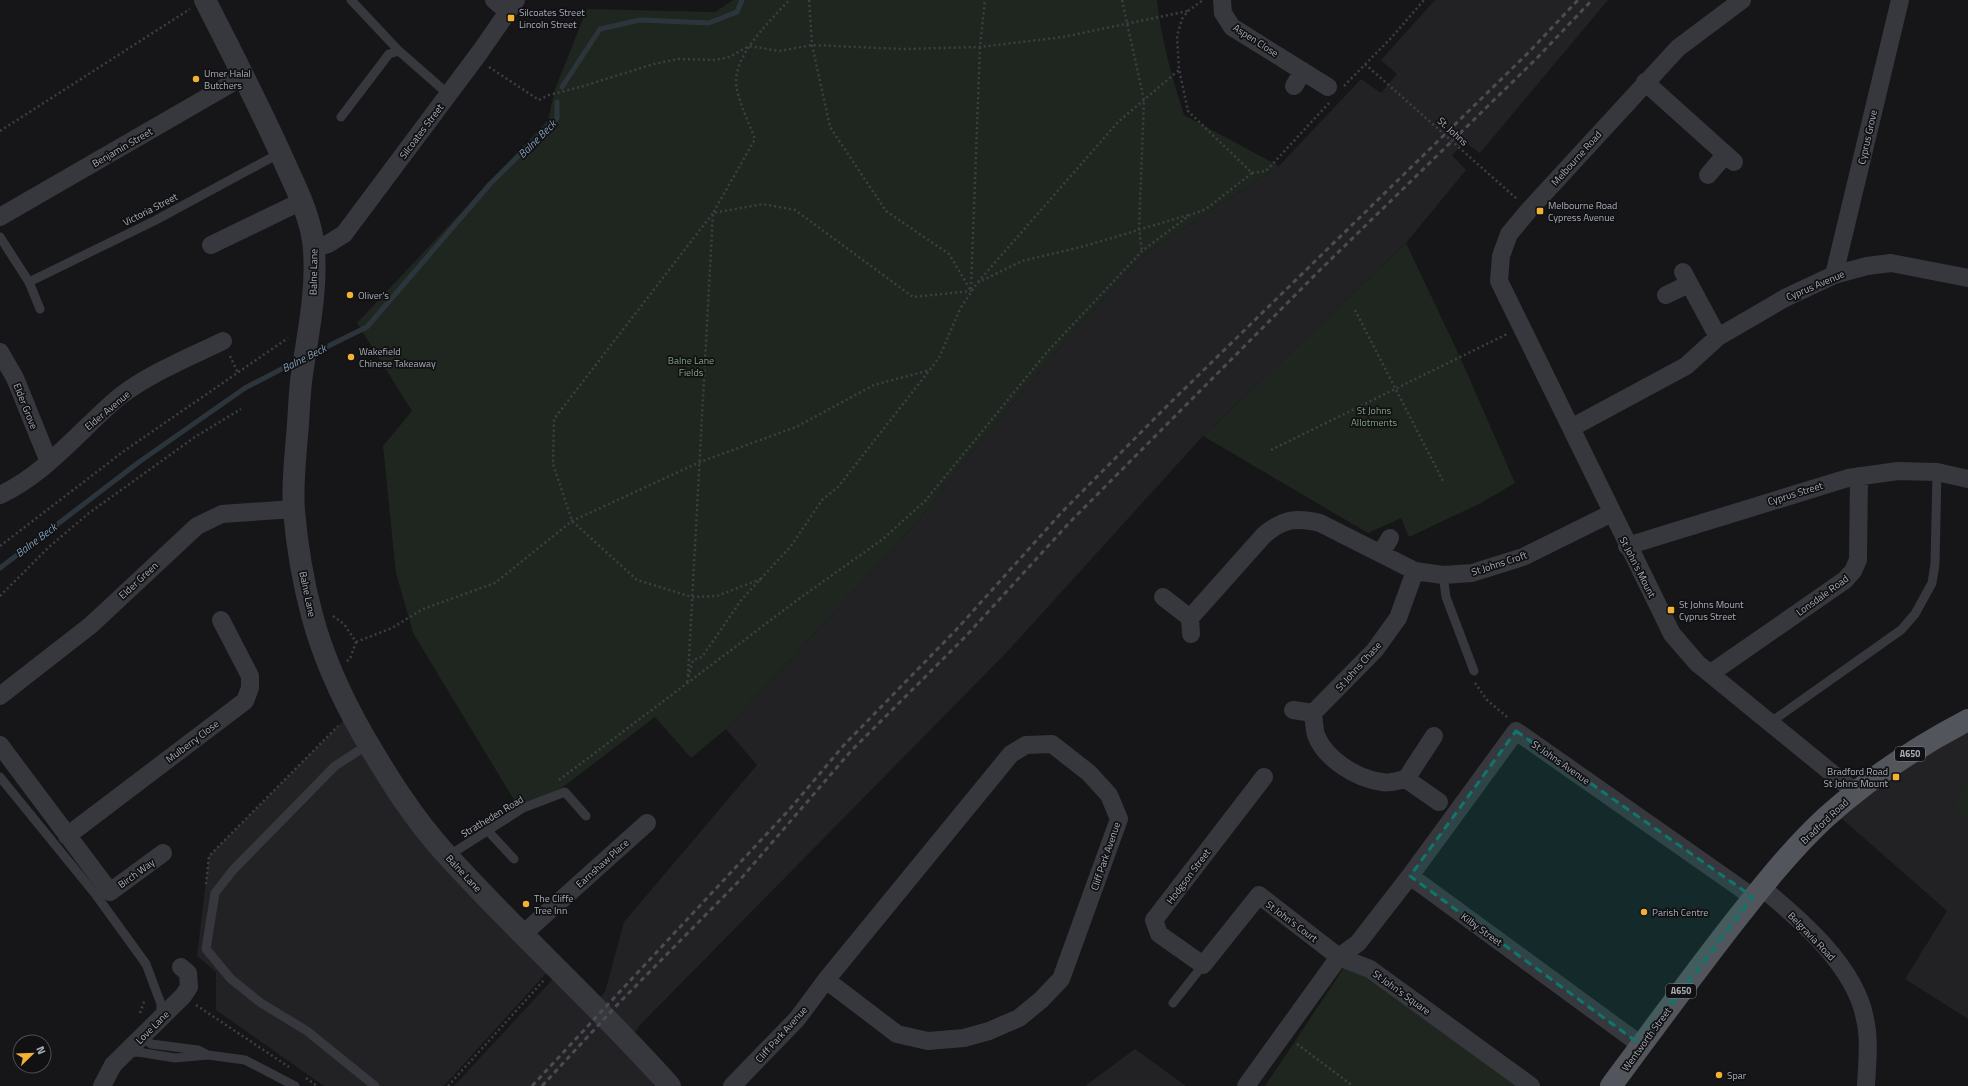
<svg xmlns="http://www.w3.org/2000/svg" width="1968" height="1086" font-family="'Titillium Web',sans-serif">
<style>
.built{fill:#222225}
.green{fill:#1e261f}
.lines{fill:none;stroke-linecap:round;stroke-linejoin:round}
.stream{stroke:#2c353c;stroke-width:5}
.path{stroke:#3d3f44;stroke-width:2.5;stroke-dasharray:2 3;stroke-linecap:butt}
.service{stroke:#37383d;stroke-width:9}
.minor{stroke:#37383d;stroke-width:18}
.tertiary{stroke:#37383d;stroke-width:22}
.primary{stroke:#53555c;stroke-width:22}
.rail{stroke:#4a4c52;stroke-width:3;stroke-dasharray:5 4;stroke-linecap:butt}
.marked{fill:#0f766e;fill-opacity:0.2;stroke:#0f766e;stroke-width:3;stroke-dasharray:8 5;stroke-linejoin:round}
.poi-dot{fill:#f2b134;stroke:#111113;stroke-width:1.5}
.labels{text-anchor:middle;stroke-width:3.5;stroke-linejoin:round;paint-order:stroke}
.shield{fill:#111113;stroke:#7b7e86;stroke-width:1}
.shield-label{font-size:9px;font-weight:bold;fill:#a8adb8}
.poi-label{font-size:10px;fill:#a8adb8;stroke:#111113;text-anchor:start}
.street-label{font-size:10px;fill:#a8adb8;stroke:#111113}
.park-label{font-size:10px;fill:#7fa381;stroke:#111113}
.water-label{font-size:11px;font-style:italic;fill:#7f9bb3;stroke:#111113}
</style>
<rect width="100%" height="100%" fill="#161618"/>
<path class="built" d="M 1435,0 L 1608,0 L 1480,153 L 1465,142 L 1452,155 L 1466,170 L 1406,243 L 1203,436 L 1005,654 L 639,1026 L 624,1049 L 653,1079 L 654,1086 L 454,1086 L 554,978 L 586,1012 L 605,992 L 624,922 L 757,765 L 726,729 L 919,520 L 959,467 L 1077,327 L 1146,253 L 1279,166 L 1361,79 L 1381,93 L 1397,74 L 1381,60 Z
M 351,713 L 373,752 L 548,971 L 444,1086 L 324,1086 L 216,1010 L 216,972 L 197,956 L 209,856 Z
M 1968,731 L 1968,1019 L 1905,979 L 1947,911 L 1839,816 L 1918,761 Z
M 1135,1049 L 1186,1086 L 1085,1086 Z"/>
<path class="green" d="M 733,0 L 1157,0 C 1161,39 1172,77 1184,115 L 1279,166 L 1146,253 L 1077,327 L 959,467 L 919,520 L 726,729 L 691,758 L 655,717 L 563,787 L 522,813 L 413,633 L 396,573 L 383,446 L 412,411 L 357,323 L 548,120 L 555,89 L 587,9 L 715,12 Z
M 1406,243 L 1460,357 L 1515,483 L 1481,503 L 1409,537 L 1401,518 L 1368,533 L 1203,436 Z
M 1968,781 L 1968,819 L 1952,810 Z
M 1352,968 L 1362,972 L 1520,1086 L 1265,1086 L 1343,969 Z"/>
<g class="lines">
<path class="stream" d="M 562,87 L 600,29 L 640,20 L 709,23 L 737,12 L 742,0
M 312,354 L 367,327 L 490,184 L 557,118 L 557,102
M 0,568 L 139,462 L 245,388 L 297,361"/>
<path class="path" d="M 809,0 L 812,45 L 830,127 L 886,211 L 949,254 L 971,291
M 1122,0 L 1144,100 L 1139,229 L 1142,251
M 1365,64 L 1517,199
M 489,67 L 539,100 L 549,95 L 580,87 L 654,64 L 678,59 L 715,60 L 729,57 L 749,46 L 779,51 L 812,45 L 902,49 L 980,47 L 1063,37 L 1188,11
M 1344,86 L 1392,37 L 1424,0
M 0,131 L 190,9
M 1252,173 L 1266,171 L 1329,103
M 978,282 L 1118,122 L 1179,70
M 971,289 L 980,47 L 985,0
M 1355,310 L 1444,483
M 230,356 L 238,373
M 1271,450 L 1507,334
M 0,546 L 124,451 L 288,338
M 761,579 L 717,596 L 692,597 L 637,580 L 572,521 L 553,464 L 554,419 L 713,213 L 763,204 L 795,210 L 913,297 L 971,291
M 0,596 L 49,547 L 89,513 L 195,437 L 241,409
M 333,616 L 344,624 L 356,642 L 350,659 L 347,661
M 356,642 L 392,628 L 423,609 L 495,583 L 572,521 L 700,462 L 796,427 L 874,385 L 930,370
M 688,676 L 713,213 L 755,139 C 749,123 741,107 737,90 C 729,58 770,22 789,0
M 687,682 L 693,660 L 702,657 L 742,599 L 791,546 L 822,500 L 838,487 L 939,358 L 960,309 L 977,283 L 1022,261 L 1085,246 L 1188,215
M 1475,683 L 1487,700 L 1507,717
M 559,780 L 800,598 L 883,539 L 925,501 L 1047,352 L 1142,251 L 1190,215 L 1206,209 L 1252,173 L 1188,111 L 1179,69 L 1177,36 L 1182,19 L 1188,11 L 1203,0
M 206,884 L 209,856 L 338,726
M 196,1005 L 289,1067
M 140,1013 L 145,999
M 1297,1044 L 1353,1086
M 306,1078 L 317,1086
M 448,1086 L 544,980"/>
<path class="service" d="M 351,0 L 399,51 L 448,94
M 341,117 L 389,54 L 399,51
M 0,237 L 29,282 L 40,309
M 29,282 L 156,220 L 280,153
M 1443,575 L 1446,597 L 1474,671
M 1771,722 L 1901,630 L 1915,614 L 1932,583 L 1935,564 L 1937,472
M 369,744 L 335,766 L 233,870 L 215,893 L 206,949 L 231,979 L 261,1003 L 307,1031 L 375,1086
M 0,777 L 96,895 L 146,964 L 161,1004 L 161,1016
M 487,830 L 514,859
M 448,856 L 523,808 L 565,792 L 586,816
M 1173,1003 L 1203,965
M 142,1037 L 151,1044 L 198,1050 L 208,1055
M 127,1053 L 138,1052 L 175,1058 L 208,1055 L 245,1060 L 295,1086"/>
<path class="minor" d="M 494,0 L 508,12
M 1222,0 L 1223,13 L 1232,27 L 1328,87
M 1742,0 L 1678,48 L 1529,210 L 1509,234 L 1501,256 L 1499,281 L 1672,634 L 1697,663 L 1855,792
M 1645,82 L 1734,162
M 1294,86 L 1303,71
M 1708,175 L 1725,155
M 0,217 L 244,76
M 211,245 L 302,201
M 314,248 L 328,244 L 344,234 L 480,52 L 516,0
M 1683,272 L 1718,337
M 1834,275 L 1900,0
M 1666,295 L 1689,284
M 0,352 L 15,378 L 49,462
M 1571,428 L 1686,366 L 1718,337 L 1756,315 L 1785,298 L 1834,275 L 1867,266 L 1891,263 L 1968,278
M 0,495 C 47,473 80,430 119,397 C 150,373 188,358 223,341
M 1627,546 L 1848,478 L 1898,471 L 1937,472 L 1968,479
M 1381,553 L 1390,538
M 1163,597 L 1190,618 L 1191,634
M 1190,618 L 1264,535 C 1283,519 1296,517 1320,523 L 1415,571 L 1443,575 L 1472,573 L 1523,557 L 1612,513
M 1711,673 L 1845,580 L 1853,571 L 1858,560 L 1859,476
M 0,696 L 91,625 L 197,526 L 222,514 L 294,509
M 1293,710 L 1313,713
M 1434,736 L 1406,779 L 1439,802
M 0,745 L 110,892 L 163,853
M 1264,777 L 1154,920 L 1159,934 L 1203,965 L 1259,895 L 1339,957 L 1370,969 L 1531,1086
M 1406,779 C 1399,780 1389,784 1382,782 C 1357,779 1325,759 1316,735 C 1314,728 1314,720 1313,713 L 1375,650 L 1398,618 L 1415,571
M 67,836 L 245,701 L 250,688 L 250,676 L 221,620
M 1410,876 L 1516,731 L 1753,897
M 1761,887 C 1800,919 1856,967 1865,1019 C 1870,1040 1867,1064 1866,1086
M 522,935 L 647,823
M 102,1086 L 113,1065 L 183,996 L 189,987 L 188,973 L 181,967
M 732,1086 L 797,1019 L 826,980 L 1011,754 L 1026,745 L 1052,744 L 1089,773 L 1109,795 L 1119,819 L 1061,979 L 1041,1000 L 1019,1018 L 989,1031 L 964,1038 L 928,1041 L 897,1034 L 826,980
M 1246,1086 L 1339,957 L 1358,943 L 1410,876 L 1641,1045"/>
<path class="tertiary" d="M 205,0 C 233,55 262,111 287,168 C 299,194 312,221 314,250 C 317,292 308,333 302,374 C 299,394 299,416 297,436 C 295,461 292,486 294,511 C 297,545 303,582 312,615 C 323,657 342,698 363,735 C 387,776 413,818 445,853 C 517,933 598,1005 670,1086"/>
<path class="primary" d="M 1611,1086 C 1651,1032 1690,979 1731,926 C 1760,889 1789,852 1824,819 C 1867,780 1916,747 1968,720"/>
<path class="rail" d="M 532,1086 L 789,810 L 844,745 L 956,630 L 1062,512 L 1169,404 L 1529,52 L 1578,0
M 542,1086 L 617,1005 L 738,882 L 851,751 L 966,636 L 1070,522 L 1319,271 L 1537,58 L 1592,0"/>
</g>
<path class="marked" d="M 1516,731 L 1753,897 L 1641,1045 L 1410,876 Z"/>
<g class="poi-dot">
<rect x="507" y="14" width="8" height="8" rx="2"/>
<circle cx="196" cy="79" r="4"/>
<rect x="1536" y="207" width="8" height="8" rx="2"/>
<circle cx="350" cy="295" r="4"/>
<circle cx="351" cy="357" r="4"/>
<rect x="1667" y="606" width="8" height="8" rx="2"/>
<rect x="1892" y="773" width="8" height="8" rx="2"/>
<circle cx="526" cy="904" r="4"/>
<circle cx="1644" cy="912" r="4"/>
<circle cx="1719" cy="1075" r="4"/>
</g>
<g class="labels">
<g class="shield">
<rect x="1895" y="747" width="30" height="14" rx="3"/>
<rect x="1666" y="984" width="30" height="14" rx="3"/>
</g>
<g class="shield-label">
<text x="1910" y="757">A650</text>
<text x="1681" y="994">A650</text>
</g>
<g class="poi-label">
<text x="519" y="16">Silcoates Street<tspan x="519" dy="12">Lincoln Street</tspan></text>
<text x="204" y="77">Umer Halal<tspan x="204" dy="12">Butchers</tspan></text>
<text x="1548" y="209">Melbourne Road<tspan x="1548" dy="12">Cypress Avenue</tspan></text>
<text x="358" y="299">Oliver's</text>
<text x="359" y="355">Wakefield<tspan x="359" dy="12">Chinese Takeaway</tspan></text>
<text x="1679" y="608">St Johns Mount<tspan x="1679" dy="12">Cyprus Street</tspan></text>
<text x="1888" y="775" text-anchor="end">Bradford Road<tspan x="1888" dy="12">St Johns Mount</tspan></text>
<text x="534" y="902">The Cliffe<tspan x="534" dy="12">Tree Inn</tspan></text>
<text x="1652" y="916">Parish Centre</text>
<text x="1727" y="1079">Spar</text>
</g>
<g class="street-label">
<text transform="translate(1256 40) rotate(33)" y="4">Aspen Close</text>
<text transform="translate(421 131) rotate(-53)" y="4">Silcoates Street</text>
<text transform="translate(1453 131) rotate(42)" y="4">St. Johns</text>
<text transform="translate(1867 137) rotate(-77)" y="4">Cyprus Grove</text>
<text transform="translate(122 147) rotate(-30)" y="4">Benjamin Street</text>
<text transform="translate(1576 158) rotate(-48)" y="4">Melbourne Road</text>
<text transform="translate(150 209) rotate(-27)" y="4">Victoria Street</text>
<text transform="translate(313 272) rotate(-89)" y="4">Balne Lane</text>
<text transform="translate(1815 285) rotate(-23)" y="4">Cyprus Avenue</text>
<text transform="translate(26 406) rotate(68)" y="4">Elder Grove</text>
<text transform="translate(107 410) rotate(-40)" y="4">Elder Avenue</text>
<text transform="translate(1795 493) rotate(-17)" y="4">Cyprus Street</text>
<text transform="translate(1499 563) rotate(-18)" y="4">St Johns Croft</text>
<text transform="translate(1638 567) rotate(63)" y="4">St John's Mount</text>
<text transform="translate(138 580) rotate(-43)" y="4">Elder Green</text>
<text transform="translate(308 594) rotate(78)" y="4">Balne Lane</text>
<text transform="translate(1822 595) rotate(-36)" y="4">Lonsdale Road</text>
<text transform="translate(1358 666) rotate(-48)" y="4">St Johns Chase</text>
<text transform="translate(192 741) rotate(-37)" y="4">Mulberry Close</text>
<text transform="translate(1561 762) rotate(35)" y="4">St Johns Avenue</text>
<text transform="translate(492 816) rotate(-31)" y="4">Stratheden Road</text>
<text transform="translate(1824 821) rotate(-43)" y="4">Bradford Road</text>
<text transform="translate(1105 856) rotate(-71)" y="4">Cliff Park Avenue</text>
<text transform="translate(602 863) rotate(-42)" y="4">Earnshaw Place</text>
<text transform="translate(136 873) rotate(-36)" y="4">Birch Way</text>
<text transform="translate(464 873) rotate(47)" y="4">Balne Lane</text>
<text transform="translate(1188 876) rotate(-53)" y="4">Hodgson Street</text>
<text transform="translate(1292 921) rotate(37)" y="4">St John's Court</text>
<text transform="translate(1482 929) rotate(36)" y="4">Kilby Street</text>
<text transform="translate(1812 936) rotate(46)" y="4">Belgravia Road</text>
<text transform="translate(1402 992) rotate(36)" y="4">St John's Square</text>
<text transform="translate(152 1027) rotate(-45)" y="4">Love Lane</text>
<text transform="translate(781 1034) rotate(-48)" y="4">Cliff Park Avenue</text>
<text transform="translate(1646 1039) rotate(-54)" y="4">Wentworth Street</text>
</g>
<g class="park-label">
<text x="691" y="364">Balne Lane<tspan x="691" dy="12">Fields</tspan></text>
<text x="1374" y="414">St Johns<tspan x="1374" dy="12">Allotments</tspan></text>
</g>
<g class="water-label">
<text transform="translate(537 139) rotate(-45)" y="4">Balne Beck</text>
<text transform="translate(304 358) rotate(-27)" y="4">Balne Beck</text>
<text transform="translate(36 540) rotate(-37)" y="4">Balne Beck</text>
</g>
</g>
<g transform="translate(32 1054) rotate(67)"><circle r="19" fill="#111113" stroke="#4d4f55"/>
<path d="M0-3L7 15L0 10L-7 15Z" fill="#f2b134"/>
<text y="-6" font-size="11" font-weight="bold" text-anchor="middle" fill="#a8adb8">N</text>
</g>
</svg>
